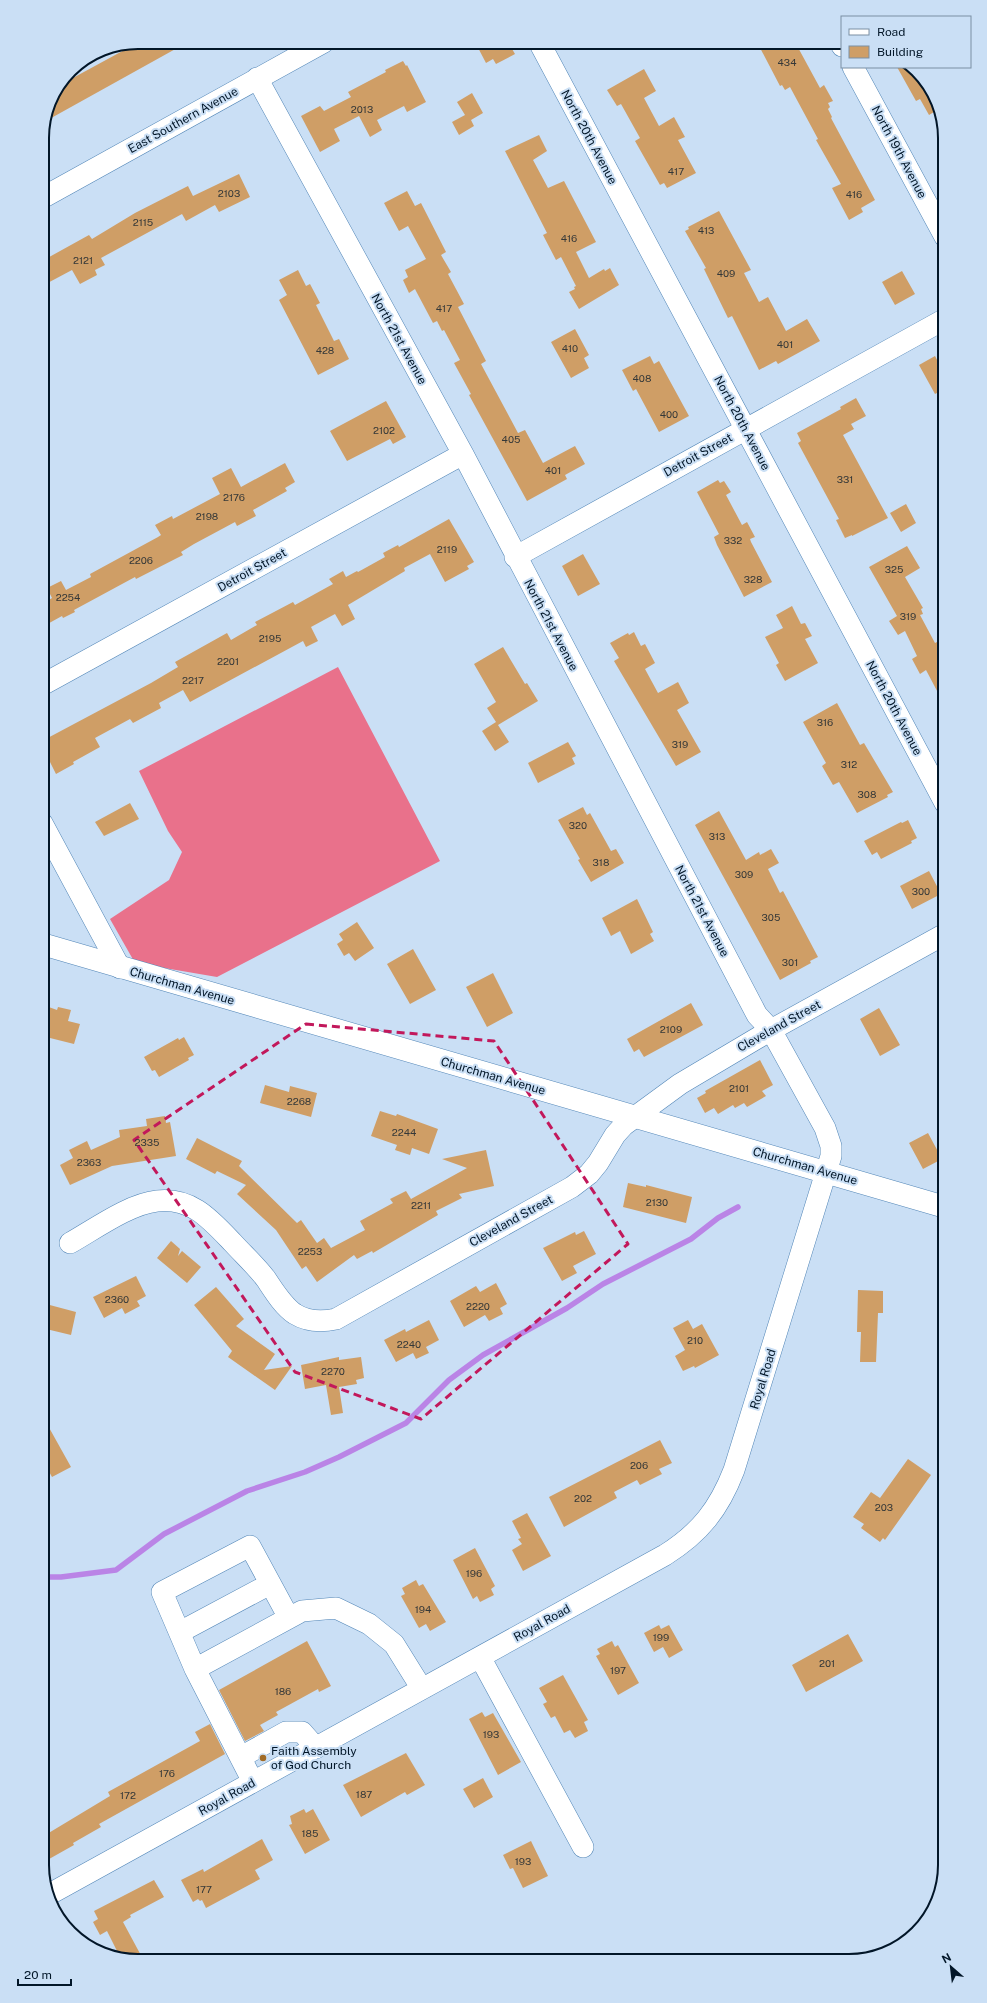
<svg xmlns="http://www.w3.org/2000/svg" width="987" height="2003" font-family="'Public Sans',sans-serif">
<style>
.forest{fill:#e9718b}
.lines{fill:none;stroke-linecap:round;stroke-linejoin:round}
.stream{stroke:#ba84e6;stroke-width:5.5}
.building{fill:#cf9e66}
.minor-casing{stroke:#5286b7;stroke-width:22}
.major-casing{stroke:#5286b7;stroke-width:23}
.minor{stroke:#fff;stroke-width:21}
.major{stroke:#fff;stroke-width:22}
.marked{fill:none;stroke:#c2185b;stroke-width:3;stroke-dasharray:8 5;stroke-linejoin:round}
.poi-dot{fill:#a26c27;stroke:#cadff5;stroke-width:1.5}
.labels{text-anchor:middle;stroke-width:4;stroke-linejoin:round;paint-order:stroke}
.number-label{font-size:10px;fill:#353838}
.street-label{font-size:12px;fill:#021628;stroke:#cadff5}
.poi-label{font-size:12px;fill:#021628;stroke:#cadff5;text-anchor:start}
.rim{fill:none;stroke:#021628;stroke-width:2}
</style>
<rect width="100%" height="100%" fill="#cadff5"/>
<path class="forest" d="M 338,667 L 440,861 L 217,977 L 135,963 L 110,919 L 169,880 L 182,852 L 168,831 L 139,771 Z"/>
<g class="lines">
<path class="stream" d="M 42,1577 L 61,1577 L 116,1570 L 164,1534 L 247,1491 L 305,1472 L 339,1457 L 406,1423 L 449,1380 L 483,1355 L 567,1308 L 603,1284 L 691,1239 L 718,1218 L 738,1207"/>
</g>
<path class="building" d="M 139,42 L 188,42 L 44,122 L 49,101 L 68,73 L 71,79 Z
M 475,42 L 508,42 L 515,54 L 496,64 L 493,59 L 486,63 Z
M 757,42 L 795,42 L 820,88 L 824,85 L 833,101 L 828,103 L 830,107 L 828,109 L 832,117 L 831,118 L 875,200 L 861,208 L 863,212 L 849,220 L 832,188 L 841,184 L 816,140 L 818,139 L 790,87 L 785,90 L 782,85 L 780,86 Z
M 403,61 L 406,66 L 407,65 L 426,102 L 407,112 L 404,106 L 402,107 L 377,120 L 382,130 L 370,137 L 359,116 L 334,129 L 340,141 L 320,152 L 301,116 L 320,106 L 324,111 L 351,97 L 348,92 L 386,72 L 385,70 Z
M 897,67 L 911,67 L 938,101 L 939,109 L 929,115 L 920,99 L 916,101 Z
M 644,69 L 656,91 L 644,98 L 659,126 L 674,117 L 685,137 L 678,140 L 696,173 L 667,188 L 664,183 L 660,185 L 635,141 L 640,138 L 621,104 L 617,106 L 607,90 Z
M 472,93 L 483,113 L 471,120 L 474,126 L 459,135 L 452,122 L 465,115 L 457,102 Z
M 539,135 L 547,151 L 533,160 L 548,188 L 564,181 L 596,242 L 576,252 L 589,278 L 604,269 L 605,271 L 610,268 L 619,285 L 579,309 L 569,292 L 575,289 L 574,287 L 576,286 L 561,257 L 556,260 L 543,235 L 547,233 L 505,151 Z
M 239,174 L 250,197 L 219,212 L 215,205 L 186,221 L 182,214 L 101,258 L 105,265 L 95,270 L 97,275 L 80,284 L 72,270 L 42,286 L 42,261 L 89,235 L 92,239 L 135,213 L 188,186 L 193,196 Z
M 407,191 L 415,206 L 421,203 L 446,252 L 441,255 L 451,272 L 448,274 L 464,304 L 458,307 L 486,361 L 481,364 L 518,433 L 525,430 L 543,463 L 575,446 L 585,464 L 565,475 L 567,479 L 527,501 L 469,395 L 471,394 L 454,363 L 460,360 L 444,330 L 442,331 L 437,321 L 433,323 L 416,291 L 415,289 L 409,293 L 403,280 L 408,277 L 405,270 L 426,259 L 408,226 L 399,231 L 384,203 Z
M 719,211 L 751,270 L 744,273 L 759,302 L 768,297 L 786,331 L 807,319 L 820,341 L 778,364 L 776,361 L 759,370 L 732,316 L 728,318 L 704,269 L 706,268 L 685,231 L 689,229 L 688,227 Z
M 298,270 L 306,286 L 310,284 L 320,303 L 316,305 L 334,341 L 339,339 L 349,359 L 318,375 L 279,300 L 287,295 L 279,280 Z
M 902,271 L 915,294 L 895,305 L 882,282 Z
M 575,329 L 589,355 L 584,358 L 589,368 L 571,378 L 551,342 Z
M 650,356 L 654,364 L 659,361 L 689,416 L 659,432 L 636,389 L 633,391 L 622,370 Z
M 935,356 L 945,375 L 945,389 L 935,394 L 919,365 Z
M 856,398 L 866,416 L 851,424 L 854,429 L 843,435 L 888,518 L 852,536 L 852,535 L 845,538 L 836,520 L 839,519 L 798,443 L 801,441 L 797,433 L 841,409 L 840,407 Z
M 386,401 L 406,437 L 393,444 L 390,439 L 347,461 L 330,431 Z
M 285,463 L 295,482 L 285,488 L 287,491 L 253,510 L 256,516 L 237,526 L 235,522 L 194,544 L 181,552 L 183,555 L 136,579 L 135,577 L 74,610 L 75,612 L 63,618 L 62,616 L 42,627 L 42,604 L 52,598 L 47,588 L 61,581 L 66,590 L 91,577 L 90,574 L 158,537 L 161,535 L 155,525 L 172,516 L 173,519 L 220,494 L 212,478 L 231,468 L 241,487 Z
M 718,480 L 720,483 L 724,481 L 731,492 L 726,495 L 742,525 L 747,522 L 755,537 L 750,539 L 751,542 L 772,582 L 744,597 L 717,545 L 714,537 L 719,534 L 697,492 Z
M 906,504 L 916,523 L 901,532 L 890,513 Z
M 449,519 L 474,562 L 467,566 L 469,569 L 445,582 L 430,554 L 404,568 L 405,571 L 348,605 L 355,619 L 342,626 L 335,614 L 311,627 L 318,641 L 306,647 L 303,641 L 190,702 L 183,690 L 159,703 L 161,708 L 133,723 L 130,719 L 95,738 L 100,747 L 73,762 L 74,764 L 56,774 L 50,762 L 42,766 L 42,741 L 151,683 L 178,667 L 175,662 L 227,633 L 231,640 L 257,625 L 255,622 L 293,602 L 295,605 L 333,584 L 329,579 L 343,571 L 346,577 L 357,571 L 358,572 L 385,557 L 383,553 L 398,545 L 399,547 Z
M 907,546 L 920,568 L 905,577 L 923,608 L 921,609 L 923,614 L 920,615 L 935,643 L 945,638 L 945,706 L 926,670 L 920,674 L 912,659 L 917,656 L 905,631 L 898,635 L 889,621 L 897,616 L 869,567 Z
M 583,554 L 600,584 L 578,596 L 562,566 Z
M 792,606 L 801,624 L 805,623 L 812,636 L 805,639 L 818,663 L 785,681 L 776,665 L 779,663 L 765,637 L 783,628 L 776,615 Z
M 634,632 L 641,646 L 645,644 L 655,663 L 645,669 L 658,693 L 678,682 L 689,703 L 677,710 L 701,752 L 676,766 L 614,661 L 619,658 L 610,643 L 628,633 L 629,635 Z
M 503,647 L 525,684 L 527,683 L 538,701 L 498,725 L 509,742 L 495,751 L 482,731 L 496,722 L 487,708 L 496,702 L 474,664 Z
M 837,703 L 860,745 L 864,743 L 893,792 L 887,795 L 888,797 L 857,813 L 839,782 L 833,785 L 822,766 L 826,763 L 803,722 Z
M 568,742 L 576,756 L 572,758 L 575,764 L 538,783 L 528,763 Z
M 130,803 L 139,819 L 104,836 L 95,822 Z
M 583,807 L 587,815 L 590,813 L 611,851 L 616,849 L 624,863 L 591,882 L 578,860 L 580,859 L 558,820 Z
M 719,811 L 746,860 L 759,852 L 760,855 L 771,849 L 779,863 L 768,869 L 780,893 L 783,891 L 818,957 L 810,961 L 811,963 L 780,980 L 695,825 Z
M 908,820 L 917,838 L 911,841 L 912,843 L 881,859 L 877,852 L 872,855 L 864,841 L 901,822 L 902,823 Z
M 929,871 L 941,894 L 912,909 L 900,886 Z
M 637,899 L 653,932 L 650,934 L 654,941 L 631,954 L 620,931 L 611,936 L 602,918 Z
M 357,922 L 374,948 L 355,961 L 349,953 L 344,956 L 337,944 L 343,940 L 339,934 Z
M 413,949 L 436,990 L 410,1004 L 387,964 Z
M 493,973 L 513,1013 L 487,1027 L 466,987 Z
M 691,1003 L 703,1025 L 644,1057 L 639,1049 L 634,1052 L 627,1039 Z
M 46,1006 L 57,1010 L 58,1007 L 71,1010 L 68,1021 L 80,1024 L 74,1044 L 42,1036 L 42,1022 Z
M 879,1008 L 900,1045 L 880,1056 L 860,1019 Z
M 184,1037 L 194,1055 L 188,1058 L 189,1060 L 159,1077 L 155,1070 L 152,1071 L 144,1057 L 178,1038 L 179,1040 Z
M 760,1060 L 773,1085 L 762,1091 L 766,1096 L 747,1107 L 744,1103 L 735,1108 L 733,1105 L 718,1114 L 714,1108 L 705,1113 L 697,1098 L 706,1093 L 705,1091 Z
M 265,1085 L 289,1092 L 290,1086 L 317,1093 L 311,1117 L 260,1103 Z
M 380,1111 L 396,1116 L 397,1114 L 438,1129 L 429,1154 L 412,1148 L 410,1155 L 395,1150 L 397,1145 L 371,1136 Z
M 165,1116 L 166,1123 L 170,1122 L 176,1156 L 112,1166 L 70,1185 L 60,1165 L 73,1158 L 69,1150 L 87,1141 L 91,1150 L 120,1137 L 119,1130 L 147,1126 L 146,1119 Z
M 928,1133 L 942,1159 L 923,1169 L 909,1143 Z
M 197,1138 L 242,1161 L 239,1166 L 297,1223 L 301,1220 L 317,1243 L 324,1238 L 331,1248 L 365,1230 L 360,1221 L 393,1203 L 390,1199 L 406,1191 L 411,1199 L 467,1168 L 442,1159 L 486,1150 L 494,1186 L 459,1194 L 462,1198 L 436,1211 L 438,1215 L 373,1253 L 372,1251 L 357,1259 L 354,1255 L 317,1282 L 306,1266 L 302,1269 L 276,1230 L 237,1194 L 246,1185 L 217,1171 L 215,1174 L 186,1159 Z
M 628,1183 L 646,1187 L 646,1185 L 692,1197 L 686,1223 L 623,1207 Z
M 584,1231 L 596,1254 L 573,1266 L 577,1273 L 562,1281 L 543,1248 L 575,1232 L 576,1235 Z
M 171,1241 L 180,1249 L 178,1256 L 182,1251 L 201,1267 L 187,1283 L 157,1258 Z
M 136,1276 L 146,1296 L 137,1301 L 140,1306 L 125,1314 L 122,1308 L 104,1318 L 93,1297 Z
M 496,1283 L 507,1304 L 500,1308 L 503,1314 L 489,1321 L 485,1315 L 464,1327 L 450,1301 L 476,1286 L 480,1292 Z
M 216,1287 L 244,1319 L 236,1326 L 275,1354 L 264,1370 L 292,1366 L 275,1390 L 228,1357 L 232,1351 L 194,1305 Z
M 858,1290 L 883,1291 L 883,1313 L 878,1313 L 876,1362 L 860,1362 L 861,1332 L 857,1332 Z
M 46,1304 L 76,1312 L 71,1335 L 42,1328 L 42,1308 L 45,1308 Z
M 429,1320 L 439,1340 L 426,1347 L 429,1353 L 416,1359 L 413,1353 L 396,1362 L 384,1340 L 405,1329 L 406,1332 Z
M 688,1320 L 693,1329 L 702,1324 L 719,1355 L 695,1368 L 694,1366 L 683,1371 L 675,1356 L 685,1350 L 673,1328 Z
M 339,1357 L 339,1360 L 361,1357 L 364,1378 L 356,1380 L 357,1384 L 339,1387 L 343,1413 L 331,1415 L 326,1385 L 305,1389 L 301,1365 Z
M 42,1415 L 71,1467 L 52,1477 L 42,1459 Z
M 660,1440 L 672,1463 L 659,1469 L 662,1474 L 640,1485 L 637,1480 L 614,1492 L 617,1498 L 564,1527 L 549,1497 Z
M 908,1459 L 931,1475 L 885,1540 L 883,1538 L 880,1542 L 861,1528 L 864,1524 L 853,1517 L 871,1492 L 880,1498 Z
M 527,1513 L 551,1556 L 523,1571 L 512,1550 L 522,1544 L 518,1539 L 521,1538 L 512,1521 Z
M 475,1548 L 495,1586 L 491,1589 L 494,1595 L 480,1602 L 477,1596 L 473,1599 L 453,1560 Z
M 416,1580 L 419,1586 L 423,1584 L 446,1622 L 430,1631 L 426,1624 L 419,1628 L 401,1596 L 405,1594 L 402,1588 Z
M 659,1625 L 661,1629 L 669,1625 L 683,1650 L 669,1658 L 663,1647 L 654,1652 L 644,1633 Z
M 848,1634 L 863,1661 L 806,1692 L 792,1665 Z
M 307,1641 L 331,1686 L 319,1692 L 318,1689 L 276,1712 L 278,1715 L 260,1725 L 264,1731 L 245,1741 L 219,1690 Z
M 612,1641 L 615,1647 L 618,1645 L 639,1683 L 618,1695 L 596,1656 L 600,1654 L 597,1649 Z
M 563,1675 L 588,1720 L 584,1722 L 588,1731 L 575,1738 L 570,1730 L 564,1733 L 555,1716 L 551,1718 L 543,1704 L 547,1702 L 539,1688 Z
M 482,1712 L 485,1717 L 493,1713 L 521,1762 L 498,1775 L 469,1719 Z
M 210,1724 L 225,1754 L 99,1824 L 101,1827 L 73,1843 L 74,1845 L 42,1863 L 42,1837 L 110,1796 L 108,1792 L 200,1741 L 195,1732 Z
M 406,1753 L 425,1785 L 407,1795 L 405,1792 L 361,1817 L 343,1785 Z
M 483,1778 L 493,1797 L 474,1808 L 463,1789 Z
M 304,1809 L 306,1813 L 313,1809 L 330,1840 L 305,1854 L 289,1825 L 292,1824 L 290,1816 Z
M 262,1839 L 273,1860 L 255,1870 L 260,1879 L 206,1908 L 202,1900 L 200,1901 L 198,1899 L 193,1902 L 181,1880 L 203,1869 L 204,1872 Z
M 531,1841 L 548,1876 L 523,1888 L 513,1868 L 510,1869 L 503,1855 Z
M 154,1880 L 164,1897 L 130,1915 L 131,1917 L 123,1922 L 144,1961 L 132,1961 L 120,1957 L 107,1931 L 100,1935 L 93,1922 L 98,1919 L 94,1911 Z"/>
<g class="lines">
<g class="minor-casing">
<path id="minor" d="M 539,42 L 945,803
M 840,42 L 842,46
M 853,67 L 945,237
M 42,198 L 324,42
M 515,557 L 945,319
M 42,685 L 463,454
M 42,823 L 120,968
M 70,1243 C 95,1229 129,1204 157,1201 C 192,1197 211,1220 233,1243 C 244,1255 256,1266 266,1279 C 274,1291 283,1306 295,1314 C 308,1322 322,1322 336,1319 L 572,1187 L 589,1174 L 598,1163 L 615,1135 L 624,1125 L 680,1084 L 771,1030 L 945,934
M 180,1632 L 270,1584
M 480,1657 L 583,1847
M 195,1669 L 302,1611 L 336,1608 L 369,1624 L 394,1644 L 422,1689
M 241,1757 L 286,1732 L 302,1732 L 316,1748
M 253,1782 L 195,1669 L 162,1592 L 250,1546 L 289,1618
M 48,1895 L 665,1555 C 700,1533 719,1509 734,1470 L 831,1156 L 831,1146 L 825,1128 L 771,1030 L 757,1015 L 463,454 L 257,78"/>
</g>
<g class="major-casing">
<path id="major" d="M 42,944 L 945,1207"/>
</g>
<use href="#minor" class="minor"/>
<use href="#major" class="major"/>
</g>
<path class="marked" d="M 306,1024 L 494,1041 L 628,1244 L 421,1419 L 295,1372 L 134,1140 Z"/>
<circle class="poi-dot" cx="263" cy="1758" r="4"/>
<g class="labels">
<g class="number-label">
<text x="787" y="66">434</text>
<text x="362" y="113">2013</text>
<text x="676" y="175">417</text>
<text x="229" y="197">2103</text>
<text x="854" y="198">416</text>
<text x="143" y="226">2115</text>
<text x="706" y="234">413</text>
<text x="569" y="242">416</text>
<text x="83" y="264">2121</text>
<text x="726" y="277">409</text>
<text x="444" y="312">417</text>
<text x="785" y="348">401</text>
<text x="570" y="352">410</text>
<text x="325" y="354">428</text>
<text x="642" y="382">408</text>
<text x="669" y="418">400</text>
<text x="384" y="434">2102</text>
<text x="511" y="443">405</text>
<text x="553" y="474">401</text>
<text x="845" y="483">331</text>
<text x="234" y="501">2176</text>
<text x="207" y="520">2198</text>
<text x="733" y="544">332</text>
<text x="447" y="553">2119</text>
<text x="141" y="564">2206</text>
<text x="894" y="573">325</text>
<text x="753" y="583">328</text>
<text x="68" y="601">2254</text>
<text x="908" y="620">319</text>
<text x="270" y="642">2195</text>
<text x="228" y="665">2201</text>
<text x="193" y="684">2217</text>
<text x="825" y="726">316</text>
<text x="680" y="748">319</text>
<text x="849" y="768">312</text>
<text x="867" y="798">308</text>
<text x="578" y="829">320</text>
<text x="717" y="840">313</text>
<text x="601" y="866">318</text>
<text x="744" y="878">309</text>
<text x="921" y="895">300</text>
<text x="771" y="921">305</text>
<text x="790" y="966">301</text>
<text x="671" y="1033">2109</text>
<text x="739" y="1092">2101</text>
<text x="299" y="1105">2268</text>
<text x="404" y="1136">2244</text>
<text x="147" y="1146">2335</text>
<text x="89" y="1166">2363</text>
<text x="657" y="1206">2130</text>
<text x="421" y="1209">2211</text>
<text x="310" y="1255">2253</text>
<text x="117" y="1303">2360</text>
<text x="478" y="1310">2220</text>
<text x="695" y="1344">210</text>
<text x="409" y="1348">2240</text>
<text x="333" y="1375">2270</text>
<text x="639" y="1469">206</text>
<text x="583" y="1502">202</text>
<text x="884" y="1511">203</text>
<text x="474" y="1577">196</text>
<text x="423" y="1613">194</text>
<text x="661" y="1641">199</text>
<text x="827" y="1667">201</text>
<text x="618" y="1674">197</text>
<text x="283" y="1695">186</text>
<text x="491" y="1738">193</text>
<text x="167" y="1777">176</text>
<text x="364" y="1798">187</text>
<text x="128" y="1799">172</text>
<text x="310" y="1837">185</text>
<text x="523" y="1865">193</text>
<text x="204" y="1893">177</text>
</g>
<g class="street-label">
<text transform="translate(183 120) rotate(-29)" y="4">East Southern Avenue</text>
<text transform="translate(589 137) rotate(62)" y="4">North 20th Avenue</text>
<text transform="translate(899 152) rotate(62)" y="4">North 19th Avenue</text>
<text transform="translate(399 339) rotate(61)" y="4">North 21st Avenue</text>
<text transform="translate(742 423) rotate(62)" y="4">North 20th Avenue</text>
<text transform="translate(698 455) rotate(-29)" y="4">Detroit Street</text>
<text transform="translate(252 570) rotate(-29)" y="4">Detroit Street</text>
<text transform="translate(551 625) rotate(62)" y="4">North 21st Avenue</text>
<text transform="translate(894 708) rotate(62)" y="4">North 20th Avenue</text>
<text transform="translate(702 911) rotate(62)" y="4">North 21st Avenue</text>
<text transform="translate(182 986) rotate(16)" y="4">Churchman Avenue</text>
<text transform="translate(779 1026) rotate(-29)" y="4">Cleveland Street</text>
<text transform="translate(493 1076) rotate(16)" y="4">Churchman Avenue</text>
<text transform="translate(805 1166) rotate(16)" y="4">Churchman Avenue</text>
<text transform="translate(511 1221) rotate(-29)" y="4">Cleveland Street</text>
<text transform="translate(763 1379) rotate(-73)" y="4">Royal Road</text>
<text transform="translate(542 1623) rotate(-29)" y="4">Royal Road</text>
<text transform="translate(227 1797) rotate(-29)" y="4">Royal Road</text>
</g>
<g class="poi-label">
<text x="271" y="1755">Faith Assembly<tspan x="271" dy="14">of God Church</tspan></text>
</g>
</g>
<path d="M0 0H987V2003H0ZM138 49H849A89 89 0 0 1 938 138V1865A89 89 0 0 1 849 1954H138A89 89 0 0 1 49 1865V138A89 89 0 0 1 138 49Z" fill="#cadff5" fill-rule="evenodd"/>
<path class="rim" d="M138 49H849A89 89 0 0 1 938 138V1865A89 89 0 0 1 849 1954H138A89 89 0 0 1 49 1865V138A89 89 0 0 1 138 49Z"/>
<rect x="841" y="16" width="130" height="52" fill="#cadff5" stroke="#7a8fa3"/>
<rect x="849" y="29" width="20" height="6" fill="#ffffff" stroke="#7a8fa3"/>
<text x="877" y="36" font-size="12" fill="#021628">Road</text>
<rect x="849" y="46" width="20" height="12" fill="#cf9e66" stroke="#7a8fa3"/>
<text x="877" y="56" font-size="12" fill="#021628">Building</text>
<g transform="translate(951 1967) rotate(332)" stroke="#cadff5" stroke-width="3" paint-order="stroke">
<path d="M0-3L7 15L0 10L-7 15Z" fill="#021628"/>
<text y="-6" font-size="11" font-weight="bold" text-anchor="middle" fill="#021628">N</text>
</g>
<path d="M18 1979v6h53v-6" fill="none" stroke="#021628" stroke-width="2"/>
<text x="24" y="1979" font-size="12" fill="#021628" stroke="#cadff5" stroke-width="3" paint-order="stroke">20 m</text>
</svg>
